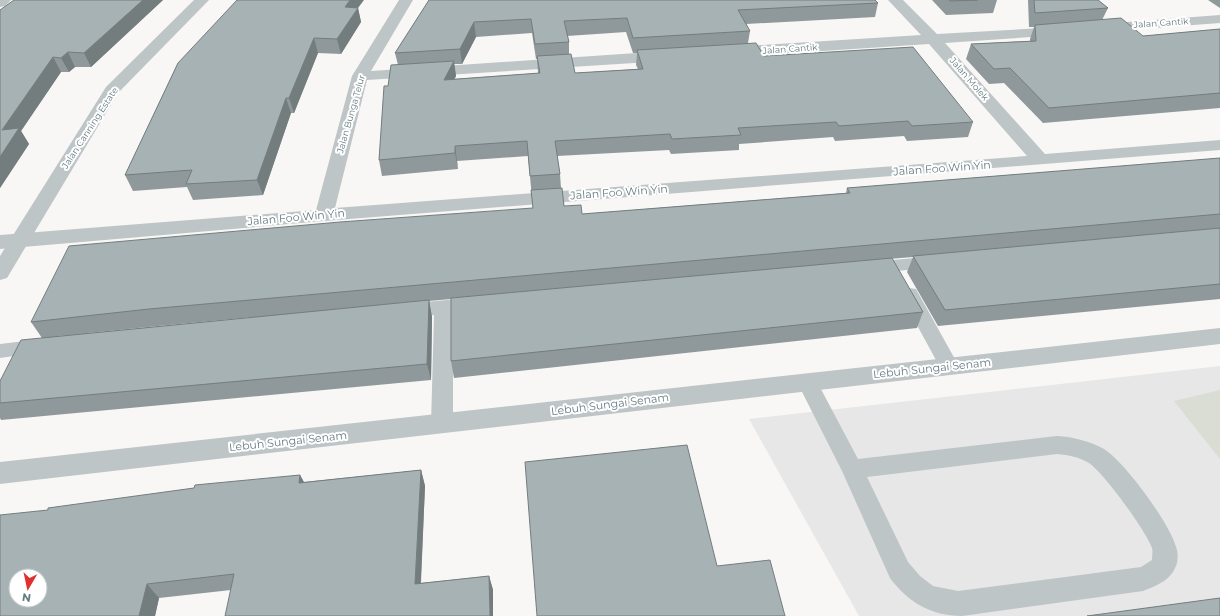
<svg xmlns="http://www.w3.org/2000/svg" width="1220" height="616" font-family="Montserrat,sans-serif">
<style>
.built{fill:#e6e7e6}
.green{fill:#d9ddd4}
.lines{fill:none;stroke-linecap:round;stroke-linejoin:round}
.service{fill:#bec5c7;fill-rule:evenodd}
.minor{fill:#bec5c7;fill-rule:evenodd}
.tertiary{fill:#bec5c7;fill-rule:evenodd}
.wall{fill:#8f999b;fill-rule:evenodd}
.shaded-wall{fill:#747d7e}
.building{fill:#a6b2b4;stroke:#747d7e;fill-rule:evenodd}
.labels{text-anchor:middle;stroke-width:4;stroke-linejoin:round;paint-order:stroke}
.far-street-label{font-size:9px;fill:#637a80;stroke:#fff}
.street-label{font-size:11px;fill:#637a80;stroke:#fff}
</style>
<rect width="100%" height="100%" fill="#f8f7f5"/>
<path class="built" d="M 1220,366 L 1220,616 L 859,616 L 749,419 Z"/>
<path class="green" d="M 1220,390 L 1220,459 L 1174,401 Z"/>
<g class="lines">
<path class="service" d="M 936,256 L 942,258 L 945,262 L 942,266 L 871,274 L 865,272 L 862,268 L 865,264 L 871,262 Z
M 909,288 L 916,289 L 956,361 L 959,366 L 956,371 L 949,374 L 942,371 L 900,294 L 902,289 Z
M 478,297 L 485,299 L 487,304 L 485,309 L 453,313 L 453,424 L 450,430 L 442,433 L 434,430 L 431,424 L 434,315 L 405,318 L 398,316 L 395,311 L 398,306 L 405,304 Z
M 42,339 L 49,341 L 52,346 L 49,351 L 0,358 L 0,344 Z
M 807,374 L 814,376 L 858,459 L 1057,436 C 1073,437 1090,441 1104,449 C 1125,462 1170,524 1176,547 C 1178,552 1178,558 1177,563 C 1172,580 1158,585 1143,591 L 962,616 C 931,616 908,602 890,578 L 842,471 L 797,382 L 800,376 ZM 1057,454 C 1069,455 1079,457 1089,463 C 1104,473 1146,531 1152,548 C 1153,551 1152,556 1152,560 L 1141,567 L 958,591 L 933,586 L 920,576 L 908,562 L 867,477 Z"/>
<path class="minor" d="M 0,0 L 11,0 L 5,6 L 0,7 Z
M 399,0 L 413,0 L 371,71 L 666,51 L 671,53 L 674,56 L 671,59 L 666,61 L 367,80 L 335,208 L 1027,156 L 929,44 L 730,57 L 725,55 L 722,52 L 725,49 L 730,47 L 921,35 L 888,0 L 903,0 L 937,34 L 1061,27 L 1066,28 L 1068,31 L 1066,34 L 1061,35 L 945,43 L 1045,154 L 1220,140 L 1220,150 L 324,221 L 0,249 L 0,235 L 316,210 L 352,76 Z
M 1220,15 L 1220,23 L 1100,32 L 1095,31 L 1093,28 L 1095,25 L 1100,24 Z
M 1220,328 L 1220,344 L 0,484 L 0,462 Z"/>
<path class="tertiary" d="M 194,0 L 209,0 L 118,93 L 7,278 L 0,280 L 0,256 L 106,87 Z"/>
</g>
<path class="wall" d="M 14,0 L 163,0 L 91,67 L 75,67 L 69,72 L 61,72 L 21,131 L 29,144 L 0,188 Z
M 429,0 L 878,3 L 875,17 L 746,24 L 750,31 L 748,43 L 764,56 L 973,122 L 968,137 L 907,141 L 904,136 L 835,141 L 833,137 L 739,144 L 739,150 L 671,154 L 669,150 L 557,156 L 560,174 L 561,188 L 564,206 L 582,214 L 846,193 L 847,188 L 1220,158 L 1220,299 L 938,326 L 907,272 L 913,257 L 839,263 L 923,312 L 917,328 L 454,378 L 451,361 L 451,299 L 429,301 L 432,317 L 431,380 L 1,420 L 0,418 L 0,381 L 42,338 L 31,322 L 533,208 L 528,156 L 457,161 L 458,169 L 382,176 L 379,160 L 388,86 L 398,65 L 395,53 ZM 626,32 L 633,53 L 637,53 L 636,65 L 638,69 L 575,73 L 569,54 L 569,42 L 567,36 ZM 532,33 L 536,59 L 537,59 L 538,73 L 454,79 L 456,76 L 454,64 L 462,64 L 476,37 ZM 379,305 L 58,336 L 158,326 Z
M 932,0 L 997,0 L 993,13 L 946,15 Z
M 1028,0 L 1098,0 L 1108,8 L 1102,20 L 1143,36 L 1220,29 L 1220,108 L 1043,123 L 1004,83 L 989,84 L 966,59 L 971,44 L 1030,41 L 1030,39 L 1034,27 L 1029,27 Z
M 1208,0 L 1220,0 L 1220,8 Z
M 358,8 L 361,22 L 341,54 L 318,53 L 294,113 L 291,113 L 263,195 L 193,200 L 187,187 L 133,191 L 125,175 L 178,63 Z
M 421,470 L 425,486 L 421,583 L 489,576 L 493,590 L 231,590 L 159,598 L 155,616 L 0,616 L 48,510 L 300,475 L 304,482 Z"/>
<path class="shaded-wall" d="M 143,0 L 163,0 L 91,67 L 84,53 Z
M 350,0 L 364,0 L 358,8 L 361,22 L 341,54 L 337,39 L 345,7 Z
M 474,22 L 476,37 L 462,64 L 460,49 Z
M 314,38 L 318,53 L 294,113 L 289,98 Z
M 68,52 L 75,67 L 69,72 L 61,58 Z
M 53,57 L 61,72 L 21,131 L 29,144 L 0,188 L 0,157 L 2,130 Z
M 454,61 L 456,76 L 447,95 L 444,80 Z
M 286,98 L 291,113 L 263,195 L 257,180 Z
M 455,146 L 457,161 L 458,169 L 455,153 Z
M 429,300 L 432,317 L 431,380 L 427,364 Z
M 421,470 L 425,486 L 420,598 L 415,584 Z
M 300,475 L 308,490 L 299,483 Z
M 489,576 L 493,590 L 493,616 L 490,616 Z
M 147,584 L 159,598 L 155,616 L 139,616 Z"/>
<path class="building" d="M 14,0 L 143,0 L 84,53 L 68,52 L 61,58 L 53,57 L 2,130 L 19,128 L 0,157 L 0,10 Z
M 237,0 L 350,0 L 345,7 L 358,8 L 337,39 L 314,38 L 289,98 L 286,98 L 257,180 L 186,184 L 192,170 L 125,175 L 178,63 Z
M 429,0 L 875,0 L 878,3 L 738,10 L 750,31 L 633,38 L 627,18 L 564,21 L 569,42 L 535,44 L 531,19 L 474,22 L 460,49 L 395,53 Z
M 949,0 L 978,0 L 950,1 Z
M 1034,0 L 1098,0 L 1108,8 L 1035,13 Z
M 1121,18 L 1143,36 L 1220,29 L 1220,93 L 1049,108 L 1010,68 L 994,69 L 971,44 L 1036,41 L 1035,25 Z
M 756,43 L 764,56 L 913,47 L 973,122 L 912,126 L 908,121 L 839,126 L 836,122 L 738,128 L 741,135 L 672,139 L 670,134 L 555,141 L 560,174 L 530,176 L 527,141 L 455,146 L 455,153 L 379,160 L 384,86 L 388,86 L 391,65 L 454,61 L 444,80 L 540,73 L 537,56 L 571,54 L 575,73 L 643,69 L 637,50 Z
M 1220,158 L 1220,214 L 149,309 L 31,322 L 69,246 L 340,222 L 533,208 L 531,190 L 562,188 L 564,206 L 581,205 L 582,214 L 850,193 L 847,188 Z
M 1220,228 L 1220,284 L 945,310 L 913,256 Z
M 892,258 L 923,312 L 451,361 L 451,298 Z
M 429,300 L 427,364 L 0,403 L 0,381 L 21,340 Z
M 687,445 L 717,566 L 770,560 L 785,616 L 537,616 L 525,462 Z
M 421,470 L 415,584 L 489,576 L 490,616 L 225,616 L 234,574 L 147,584 L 139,616 L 0,616 L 0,515 L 48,510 L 48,508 L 194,488 L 195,485 L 300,475 L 299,483 ZM 16,576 L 40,576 L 40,600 L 16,600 Z
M 1220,598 L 1220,616 L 1087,616 Z"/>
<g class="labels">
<g class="far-street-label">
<text transform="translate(1161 23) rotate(-4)" y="3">Jalan Cantik</text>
<text transform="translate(790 49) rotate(-4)" y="3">Jalan Cantik</text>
<text transform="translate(969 79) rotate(49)" y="3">Jalan Molek</text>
<text transform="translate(351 114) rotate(-74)" y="3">Jalan Bunga Telur</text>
<text transform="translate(90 128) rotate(-57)" y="3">Jalan Canning Estate</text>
</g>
<g class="street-label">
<text transform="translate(942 168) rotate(-4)" y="4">Jalan Foo Win Yin</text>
<text transform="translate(619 192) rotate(-4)" y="4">Jalan Foo Win Yin</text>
<text transform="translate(296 217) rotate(-5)" y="4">Jalan Foo Win Yin</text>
<text transform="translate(932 368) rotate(-6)" y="4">Lebuh Sungai Senam</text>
<text transform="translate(610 404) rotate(-7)" y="4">Lebuh Sungai Senam</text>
<text transform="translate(288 441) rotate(-6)" y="4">Lebuh Sungai Senam</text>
</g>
</g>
<g transform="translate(28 588) rotate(189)"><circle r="19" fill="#ffffff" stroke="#c1cacc"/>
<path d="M0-3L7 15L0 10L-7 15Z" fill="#e0302d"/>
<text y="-6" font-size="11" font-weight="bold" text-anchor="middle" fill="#637a80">N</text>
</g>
</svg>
